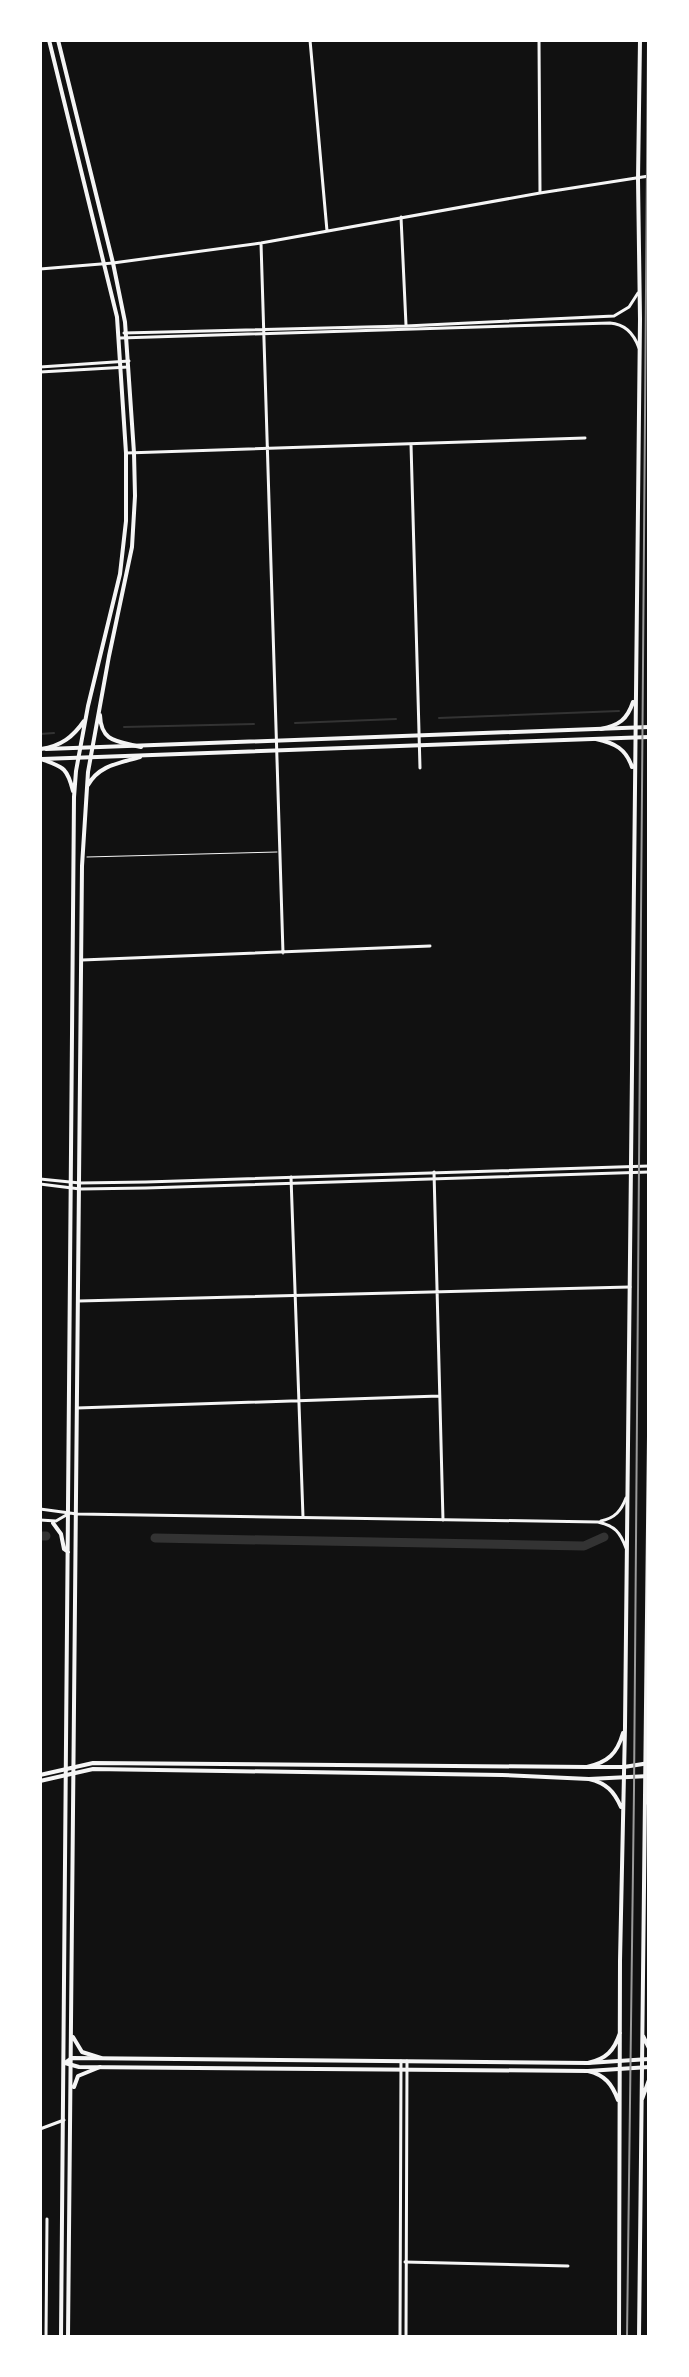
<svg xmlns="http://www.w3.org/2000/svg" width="689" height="2377" font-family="'Public Sans',sans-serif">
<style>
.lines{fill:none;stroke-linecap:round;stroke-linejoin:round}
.stream{stroke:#333;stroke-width:2}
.river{stroke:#333;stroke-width:9}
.service{stroke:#f5f5f5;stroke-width:1}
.minor{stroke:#f5f5f5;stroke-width:3}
.tertiary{stroke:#f5f5f5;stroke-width:3}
.secondary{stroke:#f5f5f5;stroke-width:4}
.primary{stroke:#f5f5f5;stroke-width:4}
.rail{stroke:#9a9a9a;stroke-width:2}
</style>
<rect width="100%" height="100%" fill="#111"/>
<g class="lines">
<path class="stream" d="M 439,718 L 619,711
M 295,723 L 396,719
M 124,727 L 254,724
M 40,734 L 54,733"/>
<path class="river" d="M 40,1536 L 46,1536
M 155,1538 L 584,1546 L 604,1537"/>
<path class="service" d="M 87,857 L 277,852"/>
<path class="minor" d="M 310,40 L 327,231
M 539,40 L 540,193
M 401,217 L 406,325
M 261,243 L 283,953
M 40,269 L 113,263 L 261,243 L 540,193 L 649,176
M 124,333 L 406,326 L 614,316 L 629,307 L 638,293
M 120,338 L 610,323 C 626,324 634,334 639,348
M 40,367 L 129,361
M 40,372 L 128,367
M 411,444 L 420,768
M 126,453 L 585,438
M 82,960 L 430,946
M 434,1172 L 443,1520
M 291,1177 L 303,1517
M 79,1301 L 630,1287
M 77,1408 L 439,1396
M 40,2129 L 64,2120
M 405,2262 L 568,2266
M 46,2337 L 47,2219"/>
<path class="tertiary" d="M 40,1179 L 80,1183 L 146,1182 L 649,1166
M 40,1184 L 80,1189 L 146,1188 L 649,1172
M 40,1509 L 77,1514 L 598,1522 C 615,1526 620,1532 626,1548
M 40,1520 L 56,1521 L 68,1514
M 601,1521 C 615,1518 621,1511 626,1498
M 400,2337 L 401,2061
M 406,2337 L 407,2061"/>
<path class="secondary" d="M 46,749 L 649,727
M 42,759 L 649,737
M 40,1775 L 93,1763 L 587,1767 L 624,1767 L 649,1763
M 40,1781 L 93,1769 L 502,1775 L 589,1779 L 649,1776
M 65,2063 L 72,2058 L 588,2063 L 649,2059
M 65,2063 L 79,2067 L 588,2071 L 649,2067"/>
<path class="primary" d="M 49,40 L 117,317 L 126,453 L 126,521 L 120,574 L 88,706 L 76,771 L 74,797 L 61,2337
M 58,40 L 113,263 L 125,322 L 134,453 L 135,496 L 132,547 L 109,656 L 88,772 L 82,866 L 68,2337
M 100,715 C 101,743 118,741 141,747
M 601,729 C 619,725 627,720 633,702
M 596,739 C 615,743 626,749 632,767
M 41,749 C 61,746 73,737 84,721
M 41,759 C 63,767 67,767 73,791
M 88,785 C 99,765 120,763 140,757
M 53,1523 L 61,1534 L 64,1549 L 68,1552
M 587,1767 C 608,1762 617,1754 623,1733
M 589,1779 C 606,1783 614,1791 621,1807
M 645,1804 L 649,1795
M 643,2036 L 649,2048
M 73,2037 L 82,2052 L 101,2058
M 588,2063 C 606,2059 614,2051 620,2033
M 588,2071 C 605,2075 612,2084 618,2100
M 74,2087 L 78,2076 L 100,2067
M 642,2099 L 649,2080
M 619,2337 L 620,1961 L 625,1727 L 640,319 L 638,179 L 640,40
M 639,2337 L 649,1436"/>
<path class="rail" d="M 627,2337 L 634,1790 L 648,40"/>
</g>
<rect width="689" height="2377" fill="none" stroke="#ffffff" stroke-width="84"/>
</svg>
